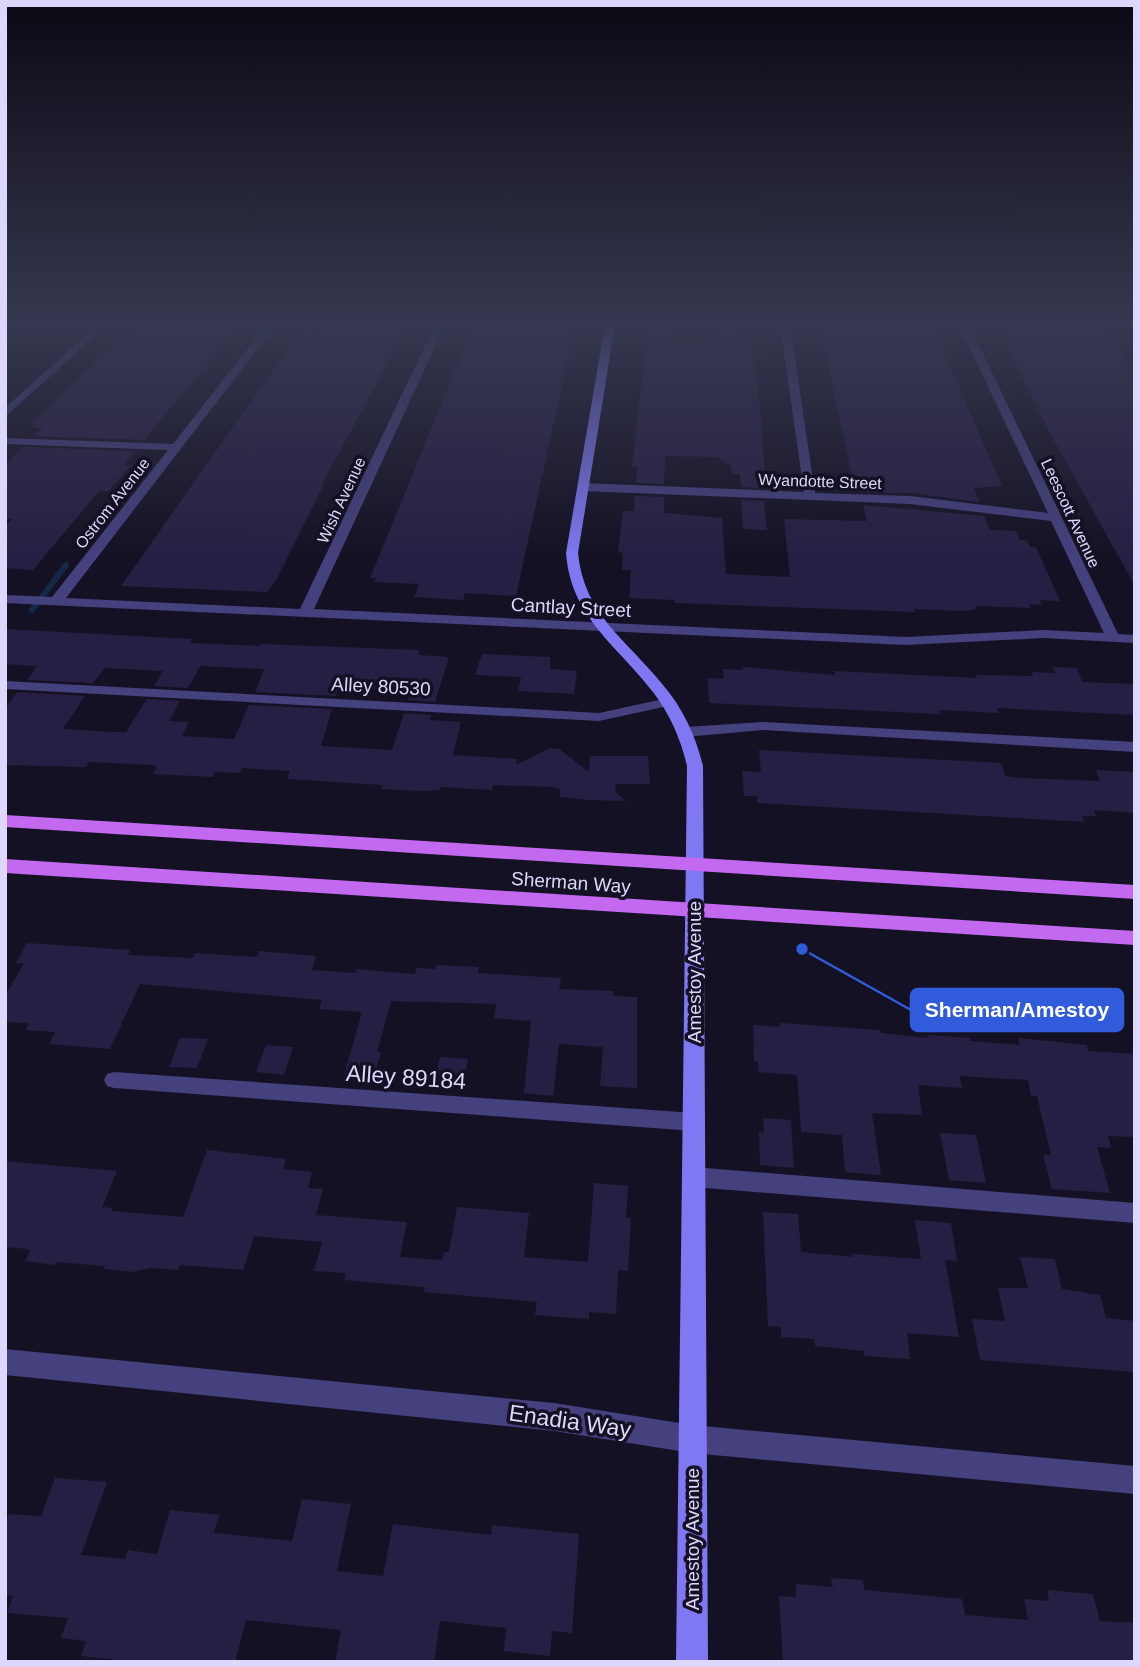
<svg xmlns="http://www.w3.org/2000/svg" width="1140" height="1667" font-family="Helvetica,sans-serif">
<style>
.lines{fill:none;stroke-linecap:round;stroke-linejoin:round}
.stream{stroke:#152849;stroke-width:6}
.building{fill:#271f43}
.lane{fill:#45407e;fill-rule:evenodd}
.street{fill:#45407e;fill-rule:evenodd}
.secondary{fill:#7f78f2;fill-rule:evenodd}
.primary{fill:#c269f0;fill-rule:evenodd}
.labels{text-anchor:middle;stroke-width:7;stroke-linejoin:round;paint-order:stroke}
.far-street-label{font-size:16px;fill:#ddd7fb;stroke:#151124}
.street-label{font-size:19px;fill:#ddd7fb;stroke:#151124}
.near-street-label{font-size:23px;fill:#ddd7fb;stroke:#151124}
.leader{fill:none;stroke:#305cdc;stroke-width:2.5}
.callout-dot{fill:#305cdc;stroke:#151124;stroke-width:2.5}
.callout{fill:#305cdc;stroke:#305cdc;stroke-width:2.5}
.callout-label{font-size:21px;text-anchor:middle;font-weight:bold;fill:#fff}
</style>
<rect width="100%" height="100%" fill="#151124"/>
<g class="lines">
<path class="stream" d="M 32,610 L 66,565"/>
</g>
<path class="building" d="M 146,325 L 225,325 L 222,332 L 234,332 L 144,440 L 34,436 L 43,428 L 32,427 L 35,424 L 31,424 L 130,329 L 140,329 Z
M 382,325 L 408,325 L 321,486 L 323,486 L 277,579 L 267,592 L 121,586 L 299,333 L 313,333 L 317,327 L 380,328 Z
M 474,325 L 575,325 L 516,596 L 465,593 L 463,600 L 414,597 L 419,584 L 375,582 L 376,578 L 370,578 Z
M 648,325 L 672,325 L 671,344 L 715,345 L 716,327 L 751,330 L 761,419 L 765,472 L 762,472 L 763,488 L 741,487 L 740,474 L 732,474 L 731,466 L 717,457 L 665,456 L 664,484 L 636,483 L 637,467 L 632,467 Z
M 848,325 L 932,325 L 1002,486 L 974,488 L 979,502 L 910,493 L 860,492 L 857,476 L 852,476 L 820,327 L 849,328 Z
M 996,325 L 1102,326 L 1135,374 L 1135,586 L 1051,435 Z
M 23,447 L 135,451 L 124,465 L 131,465 L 109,491 L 99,491 L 33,570 L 5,568 L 5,527 L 12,519 L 5,519 L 5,465 Z
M 635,496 L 664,497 L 664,513 L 722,518 L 726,574 L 790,577 L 784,519 L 867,521 L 863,505 L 984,516 L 990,530 L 1016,531 L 1020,540 L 1027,540 L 1030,547 L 1036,547 L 1060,601 L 1040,600 L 1042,605 L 1029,604 L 1031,608 L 975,606 L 976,609 L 963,611 L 914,609 L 915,612 L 674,603 L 674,600 L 629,598 L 631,570 L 622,570 L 623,553 L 618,552 L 623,511 L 634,511 Z
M 741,500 L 764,501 L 767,530 L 743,529 Z
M 5,629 L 192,639 L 190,643 L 260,646 L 261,644 L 419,650 L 418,655 L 449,657 L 435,702 L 408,700 L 411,692 L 338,688 L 336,696 L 255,692 L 264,670 L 262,669 L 200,666 L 188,688 L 154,686 L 163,671 L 105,668 L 93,683 L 27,680 L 37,666 L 5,664 Z
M 482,654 L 550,657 L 550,669 L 577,671 L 574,694 L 518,691 L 521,677 L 475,675 Z
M 743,667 L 835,675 L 834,671 L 977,678 L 976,675 L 1033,676 L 1032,672 L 1055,673 L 1053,667 L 1077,668 L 1082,682 L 1135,684 L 1135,715 L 997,708 L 999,713 L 939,710 L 940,714 L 709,703 L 708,678 L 724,679 L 723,669 L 743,670 Z
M 17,692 L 85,696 L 63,729 L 113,732 L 126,732 L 147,699 L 180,701 L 169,721 L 189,722 L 182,736 L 234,739 L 249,705 L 332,709 L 321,746 L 392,750 L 404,713 L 431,715 L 430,720 L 461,722 L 453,755 L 517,759 L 516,765 L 550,748 L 559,749 L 589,772 L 590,756 L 648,756 L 650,784 L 615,784 L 616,793 L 626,801 L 589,800 L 560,797 L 560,790 L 555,787 L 493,785 L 492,790 L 441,787 L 440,790 L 422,791 L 381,789 L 383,785 L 287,779 L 290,771 L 242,768 L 240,773 L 215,772 L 213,777 L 153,774 L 157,767 L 153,765 L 89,762 L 86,767 L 5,765 L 5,709 Z
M 759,750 L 1001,763 L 1005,776 L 1020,778 L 1100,781 L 1096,770 L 1135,772 L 1135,813 L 1094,810 L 1096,816 L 1082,816 L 1085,822 L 757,803 L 757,796 L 744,796 L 742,771 L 761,772 Z
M 27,943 L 130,950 L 128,955 L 193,958 L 195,953 L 257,957 L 259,951 L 316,956 L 312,970 L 355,973 L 356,969 L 415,974 L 416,968 L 436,969 L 437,965 L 479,967 L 478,973 L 561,978 L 559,989 L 613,991 L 613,996 L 637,997 L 637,1088 L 600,1086 L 603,1047 L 559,1044 L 553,1096 L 524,1093 L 531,1021 L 494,1018 L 496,1004 L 391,1001 L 377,1052 L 381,1052 L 373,1082 L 343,1079 L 362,1012 L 319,1009 L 322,1000 L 140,984 L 110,1049 L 49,1044 L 55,1032 L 26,1030 L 29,1023 L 5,1022 L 5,996 L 24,963 L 16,963 Z
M 780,1023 L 880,1030 L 881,1033 L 929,1038 L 928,1035 L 970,1038 L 971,1041 L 1020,1045 L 1018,1038 L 1087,1045 L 1088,1051 L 1135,1054 L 1135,1137 L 1108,1136 L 1111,1148 L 1097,1147 L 1110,1193 L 1052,1189 L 1043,1154 L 1051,1155 L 1037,1096 L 1031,1096 L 1028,1080 L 960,1076 L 962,1088 L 918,1085 L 922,1115 L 872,1113 L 881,1175 L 845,1172 L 842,1135 L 801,1132 L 797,1075 L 759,1072 L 758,1062 L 754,1061 L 753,1025 L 780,1027 Z
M 180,1038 L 208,1039 L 197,1068 L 169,1067 Z
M 266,1045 L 293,1047 L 284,1075 L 256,1072 Z
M 440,1057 L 468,1059 L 463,1088 L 433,1085 Z
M 763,1118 L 791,1120 L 794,1168 L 760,1165 L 759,1132 L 764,1133 Z
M 940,1133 L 976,1135 L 986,1183 L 949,1180 Z
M 207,1150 L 286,1159 L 283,1169 L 312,1172 L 308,1188 L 323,1189 L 316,1215 L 407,1222 L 400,1257 L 442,1260 L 444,1252 L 449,1252 L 457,1207 L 529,1213 L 524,1257 L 588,1262 L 594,1183 L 628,1186 L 626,1217 L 631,1218 L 628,1271 L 618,1270 L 616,1314 L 589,1312 L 589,1319 L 535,1315 L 537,1302 L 424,1292 L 425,1287 L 344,1280 L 346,1273 L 314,1271 L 322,1242 L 254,1236 L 243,1270 L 180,1265 L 178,1270 L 150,1268 L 132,1272 L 104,1269 L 105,1266 L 56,1262 L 55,1265 L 25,1261 L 30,1252 L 28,1249 L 5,1247 L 5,1161 L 117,1171 L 102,1207 L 112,1208 L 111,1211 L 183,1217 Z
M 763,1212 L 798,1214 L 801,1252 L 853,1257 L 852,1254 L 921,1259 L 915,1220 L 951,1223 L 957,1261 L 945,1260 L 959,1337 L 907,1333 L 910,1359 L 864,1356 L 864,1351 L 815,1346 L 814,1339 L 781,1337 L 781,1327 L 768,1326 Z
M 1020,1257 L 1055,1259 L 1062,1289 L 1100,1295 L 1106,1318 L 1135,1321 L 1135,1372 L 980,1360 L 972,1319 L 1005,1321 L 998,1288 L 1028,1288 Z
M 55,1478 L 107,1482 L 81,1555 L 125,1559 L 128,1550 L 157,1554 L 170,1510 L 219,1515 L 214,1533 L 292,1541 L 302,1499 L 351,1504 L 337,1571 L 383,1576 L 393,1524 L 491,1535 L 492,1525 L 579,1534 L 572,1633 L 552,1631 L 550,1656 L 504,1651 L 506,1628 L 440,1621 L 434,1662 L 335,1662 L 341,1630 L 246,1620 L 235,1662 L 137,1662 L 81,1656 L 86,1641 L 61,1638 L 68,1618 L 7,1613 L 13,1596 L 5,1595 L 5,1524 L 9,1514 L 41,1516 Z
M 831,1578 L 863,1580 L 864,1590 L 962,1599 L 965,1615 L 1028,1620 L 1024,1599 L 1049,1601 L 1047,1590 L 1093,1594 L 1100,1621 L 1135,1623 L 1135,1662 L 783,1662 L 779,1596 L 796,1597 L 796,1584 L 833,1587 Z"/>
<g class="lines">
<path class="lane" d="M 5,681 L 599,713 L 668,698 L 675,702 L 668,706 L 599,721 L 5,689 Z
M 763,722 L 1135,742 L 1135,752 L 763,730 L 685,737 L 678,732 L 685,727 Z
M 114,1072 L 694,1113 L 701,1116 L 704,1122 L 701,1128 L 694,1131 L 114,1088 L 107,1086 L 104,1080 L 107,1074 Z
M 693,1167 L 1135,1203 L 1135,1223 L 693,1187 L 686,1184 L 683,1177 L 686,1170 Z"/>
<path class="street" d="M 97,325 L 107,325 L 5,417 L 5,408 Z
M 266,325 L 276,325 L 66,598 L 300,609 L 435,325 L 445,325 L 314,609 L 906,637 L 1043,630 L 1104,633 L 1051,521 L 910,504 L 583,491 L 577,487 L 583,483 L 804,492 L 780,325 L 790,325 L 815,493 L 910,496 L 1048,513 L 959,325 L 969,325 L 1118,634 L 1135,635 L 1135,643 L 1043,638 L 906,645 L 5,603 L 5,595 L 52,597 L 168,450 L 5,444 L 5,438 L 173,444 Z
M 1126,325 L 1135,325 L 1135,332 Z
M 5,1349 L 554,1403 L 692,1425 L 1135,1466 L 1135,1494 L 692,1453 L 554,1431 L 5,1375 Z"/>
<path class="secondary" d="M 605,325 L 615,325 L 578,553 C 584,615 627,640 663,685 C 683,708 696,737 703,766 L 708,1662 L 676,1662 L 687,766 C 681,740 670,714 653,692 C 617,645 571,618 566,553 Z"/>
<path class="primary" d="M 5,815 L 1135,885 L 1135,899 L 5,827 Z
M 5,859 L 1135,931 L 1135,945 L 5,873 Z"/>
</g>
<linearGradient id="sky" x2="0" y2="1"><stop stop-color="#0c0914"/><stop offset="0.58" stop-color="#353850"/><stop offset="1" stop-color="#353850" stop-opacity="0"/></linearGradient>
<rect width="1140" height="558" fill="url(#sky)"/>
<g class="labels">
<g class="far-street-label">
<text transform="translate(820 481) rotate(2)" y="6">Wyandotte Street</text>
<text transform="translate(341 500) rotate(-65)" y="6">Wish Avenue</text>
<text transform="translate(112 503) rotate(-52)" y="6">Ostrom Avenue</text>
<text transform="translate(1071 513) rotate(65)" y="6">Leescott Avenue</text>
</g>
<g class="street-label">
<text transform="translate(571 607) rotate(3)" y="7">Cantlay Street</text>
<text transform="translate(381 686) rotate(3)" y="7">Alley 80530</text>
<text transform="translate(571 882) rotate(4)" y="7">Sherman Way</text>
<text transform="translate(694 972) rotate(-90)" y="7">Amestoy Avenue</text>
<text transform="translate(692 1539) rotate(-90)" y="7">Amestoy Avenue</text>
</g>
<g class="near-street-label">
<text transform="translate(406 1077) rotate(4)" y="8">Alley 89184</text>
<text transform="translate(570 1421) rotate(8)" y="8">Enadia Way</text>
</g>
</g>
<path class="leader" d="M802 949L911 1010"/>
<circle class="callout-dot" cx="802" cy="949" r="7"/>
<rect class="callout" x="911" y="989" width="212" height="42" rx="7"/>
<g class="callout-label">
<text x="1017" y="1017">Sherman/Amestoy</text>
</g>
<rect width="1140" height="1667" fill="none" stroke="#ddd7fb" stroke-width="14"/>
</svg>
